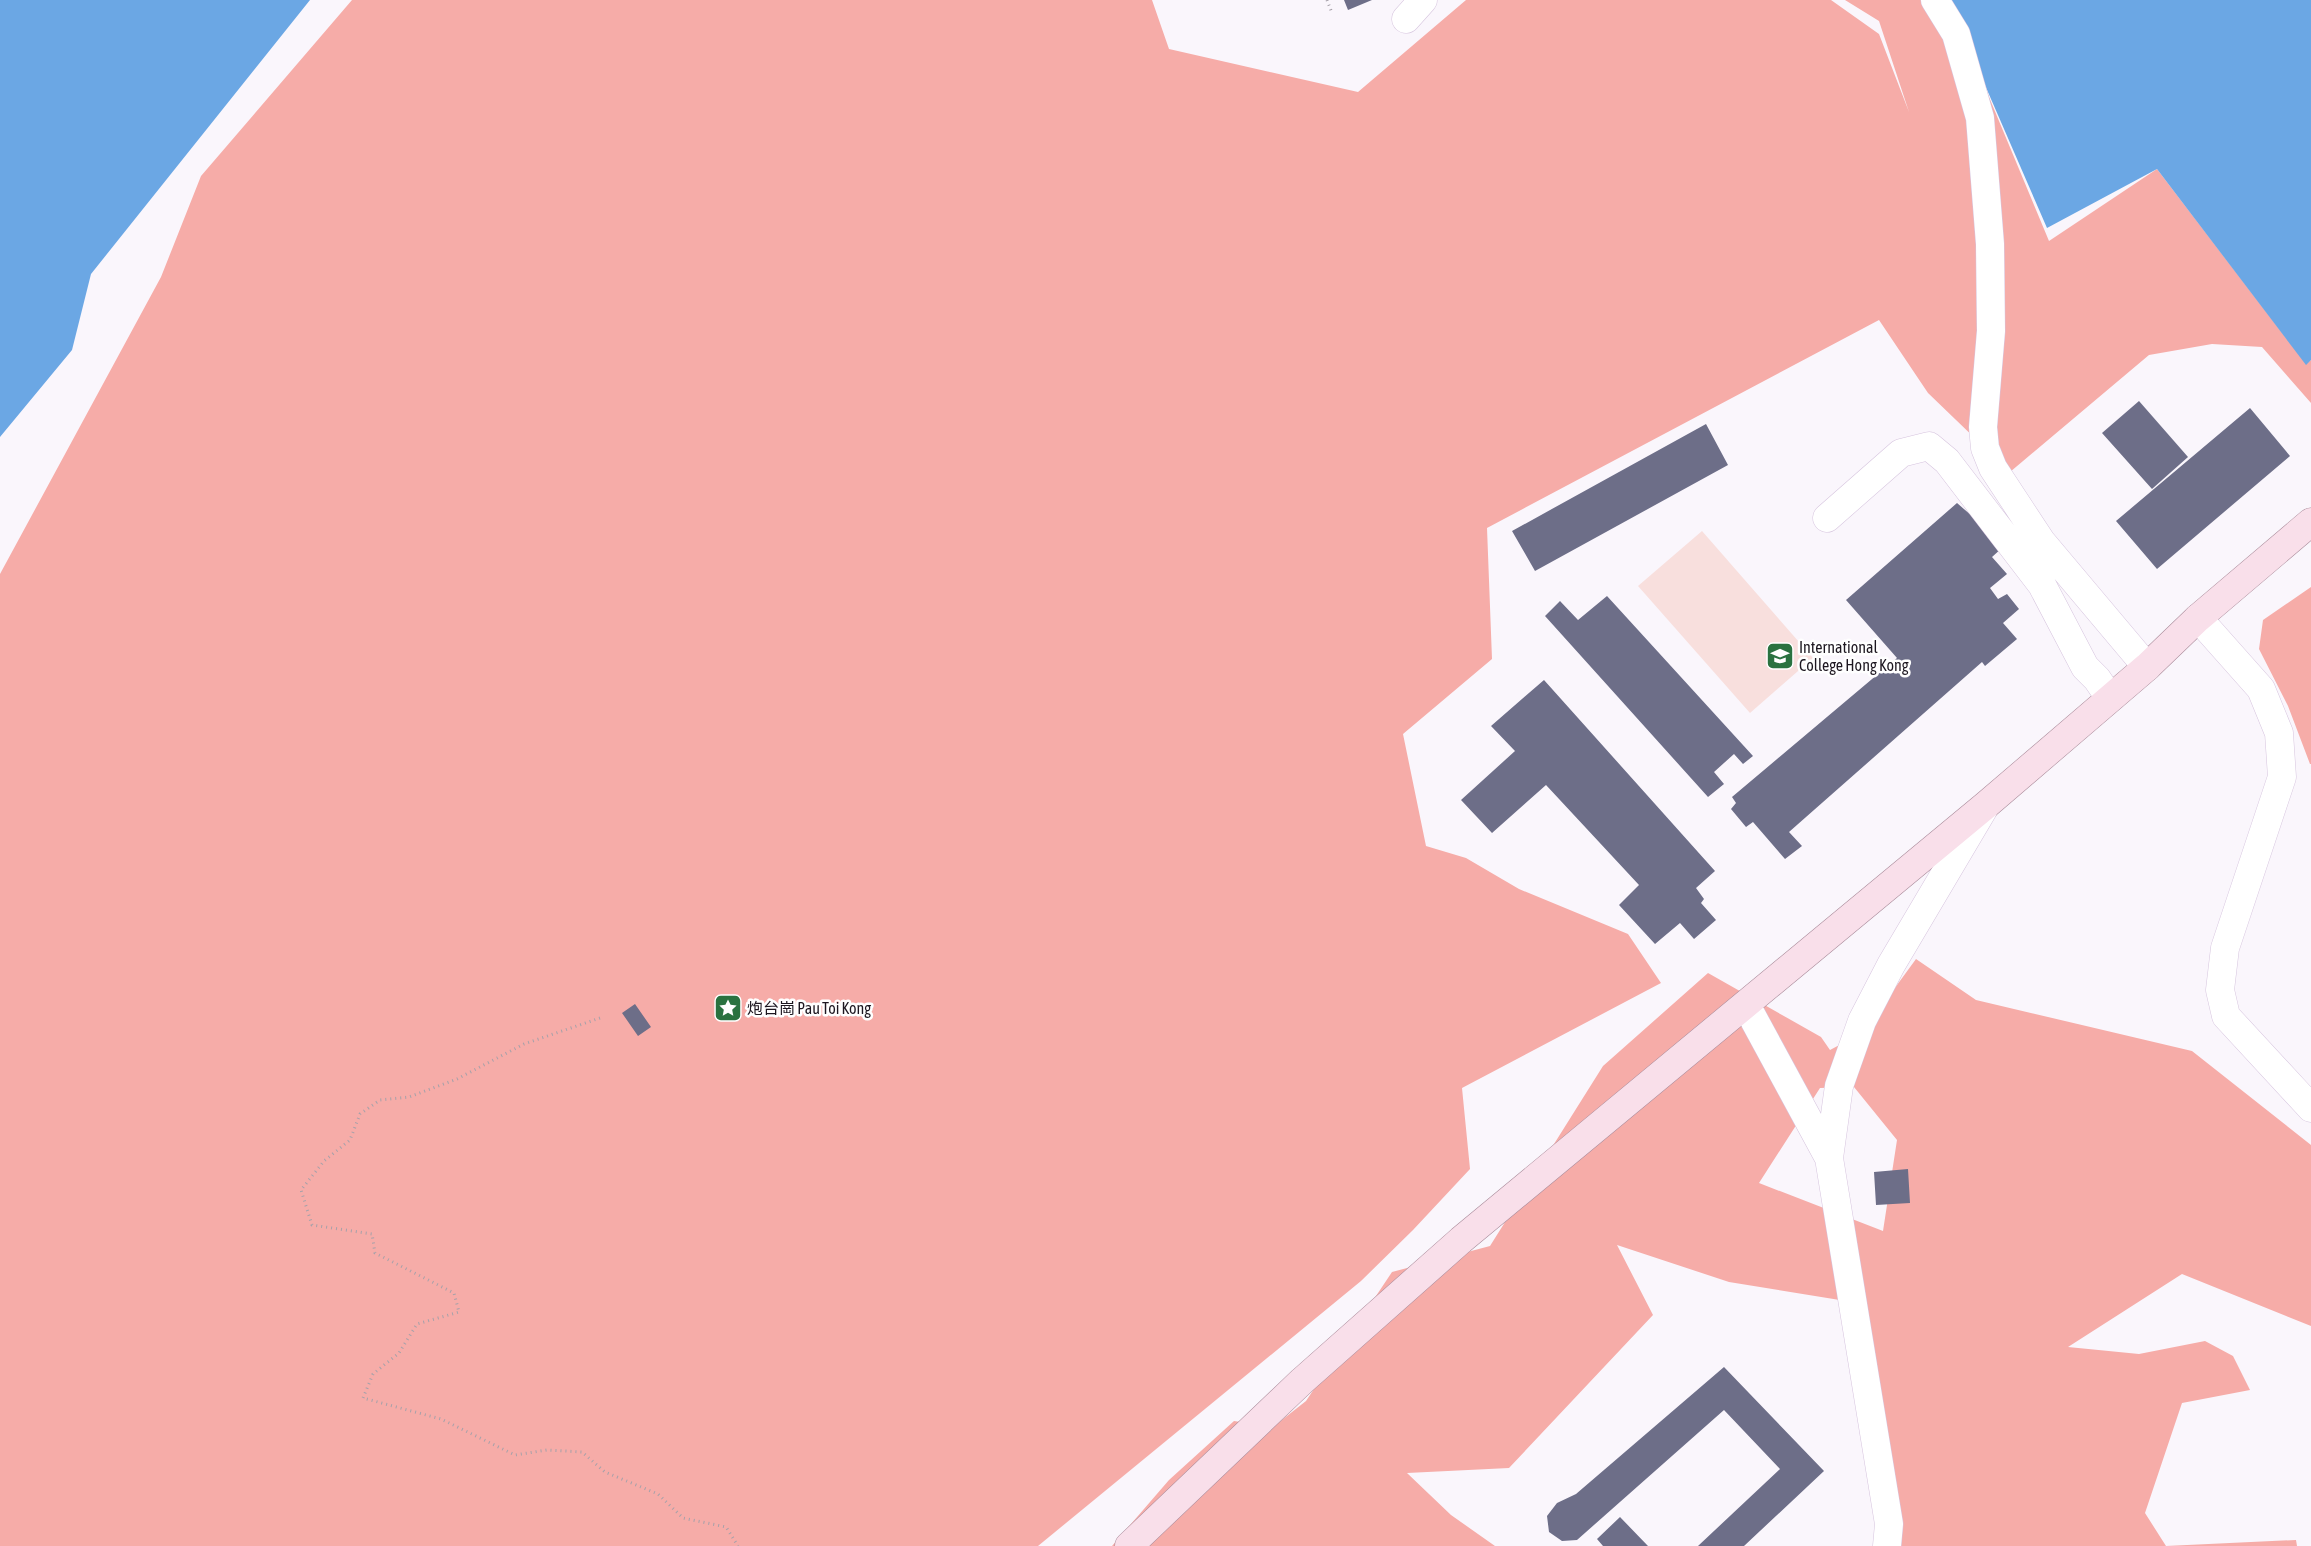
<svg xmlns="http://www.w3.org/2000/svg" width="2311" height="1546" font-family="'Asap Condensed','Noto Sans SC',sans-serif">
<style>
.green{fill:#f8dfdd}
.forest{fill:#f6aca8;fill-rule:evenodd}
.water{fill:#6ba7e4}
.building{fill:#6d6e88}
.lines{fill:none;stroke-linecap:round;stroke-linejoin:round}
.minor-casing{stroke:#d6c4de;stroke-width:29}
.major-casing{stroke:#a98b9a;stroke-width:29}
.path{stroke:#a6a1a9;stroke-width:3;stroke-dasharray:1 4;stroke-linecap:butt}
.minor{stroke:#fff;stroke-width:28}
.major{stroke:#f9dfea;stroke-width:28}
.labels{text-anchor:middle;stroke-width:5;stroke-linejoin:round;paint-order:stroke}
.poi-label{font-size:16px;fill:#1d1720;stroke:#fff;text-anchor:start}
</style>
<rect width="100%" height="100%" fill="#faf6fc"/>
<path class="green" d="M 1702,531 L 1813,658 L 1750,713 L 1638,586 Z"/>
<path class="forest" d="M 352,0 L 1152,0 L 1169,49 L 1358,92 L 1466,0 L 1831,0 L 1879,34 L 1909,112 L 1879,21 L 1845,0 L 1931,0 L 1974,61 L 2049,241 L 2157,169 L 2306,364 L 2311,360 L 2311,403 L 2262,347 L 2212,344 L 2149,355 L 2010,472 L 1928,393 L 1879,320 L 1487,528 L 1492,659 L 1403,734 L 1426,846 L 1466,858 L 1519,889 L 1628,934 L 1661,983 L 1462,1088 L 1470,1169 L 1413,1230 L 1361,1281 L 1038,1546 L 0,1546 L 0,574 L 161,277 L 201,176 Z
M 2311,587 L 2311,764 L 2310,764 L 2288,706 L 2259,649 L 2263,620 Z
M 1916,959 L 1976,1000 L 2192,1051 L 2311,1145 L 2311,1326 L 2182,1274 L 2068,1347 L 2139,1354 L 2205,1341 L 2233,1356 L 2250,1390 L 2182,1403 L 2145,1513 L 2166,1546 L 2296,1540 L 2297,1546 L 1896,1546 L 1852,1302 L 1729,1282 L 1617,1245 L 1653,1315 L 1509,1468 L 1407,1473 L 1451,1515 L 1495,1546 L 1112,1546 L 1169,1480 L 1234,1421 L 1273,1427 L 1306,1401 L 1392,1272 L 1490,1246 L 1603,1066 L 1708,973 L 1821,1037 L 1830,1050 L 1862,1033 ZM 1854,1087 L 1897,1140 L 1883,1231 L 1759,1183 L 1820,1088 Z"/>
<path class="water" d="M 0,0 L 310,0 L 91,274 L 72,350 L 0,437 Z
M 1948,0 L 2311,0 L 2311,360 L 2306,365 L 2157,169 L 2047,228 Z"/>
<path class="building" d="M 1344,0 L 1372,0 L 1348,10 Z
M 2139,401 L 2188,457 L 2152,489 L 2102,433 Z
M 2250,408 L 2290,456 L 2157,569 L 2116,521 Z
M 1706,424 L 1728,465 L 1535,571 L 1512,531 Z
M 1957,503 L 1980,523 L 2002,548 L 1992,557 L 2007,574 L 1990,588 L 1998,599 L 2007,594 L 2019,609 L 2003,623 L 2017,639 L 1985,666 L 1982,662 L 1789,832 L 1802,846 L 1785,859 L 1753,822 L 1746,827 L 1731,809 L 1736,803 L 1732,797 L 1897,658 L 1846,600 Z
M 1607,596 L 1753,756 L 1743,764 L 1734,754 L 1714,772 L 1724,784 L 1708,797 L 1545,616 L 1560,601 L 1578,620 Z
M 1544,680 L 1715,871 L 1696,888 L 1704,899 L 1701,903 L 1716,920 L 1694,939 L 1680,923 L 1655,944 L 1619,905 L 1639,885 L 1546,785 L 1492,833 L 1461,800 L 1515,751 L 1491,726 Z
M 635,1004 L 651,1027 L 638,1036 L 622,1013 Z
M 1908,1169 L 1910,1203 L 1876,1205 L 1874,1172 Z
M 1724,1367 L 1824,1471 L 1744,1546 L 1698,1546 L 1780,1469 L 1724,1410 L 1577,1540 L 1562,1541 L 1549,1532 L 1547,1516 L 1557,1503 L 1576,1494 Z
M 1620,1517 L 1648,1546 L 1603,1546 L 1597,1539 Z"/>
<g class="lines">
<g class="minor-casing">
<path id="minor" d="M 1935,0 L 1956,34 L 1980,118 L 1990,244 L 1991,331 L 1983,427 L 1985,448 L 1993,468 L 2041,541 L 2147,667
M 1406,19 L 1423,0
M 1827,518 L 1901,453 L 1929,446 L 1947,461 L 2042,585 L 2085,667 L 2097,679 L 2110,698
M 2198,618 L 2261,689 L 2279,733 L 2282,777 L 2225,948 L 2220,990 L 2226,1016 L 2311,1108
M 1746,1005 L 1829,1158 L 1889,1524 L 1887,1546
M 1829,1158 L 1839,1086 L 1862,1021 L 1891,965 L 1984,808"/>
</g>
<g class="major-casing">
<path id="major" d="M 1129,1546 L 1302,1381 L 1461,1240 L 1986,805 L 2147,667 L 2198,618 L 2311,522"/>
</g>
<path class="path" d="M 1327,0 L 1332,13
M 600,1018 L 524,1044 L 457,1079 L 409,1097 L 380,1100 L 360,1114 L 350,1140 L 324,1161 L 301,1190 L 312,1225 L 372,1234 L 375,1253 L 454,1293 L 459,1312 L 417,1324 L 399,1353 L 373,1374 L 363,1398 L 441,1419 L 515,1455 L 547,1450 L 582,1452 L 605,1472 L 658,1494 L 683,1518 L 726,1527 L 738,1546"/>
<use href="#minor" class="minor"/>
<use href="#major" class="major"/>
</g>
<defs>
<g id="school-square" transform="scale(1.4375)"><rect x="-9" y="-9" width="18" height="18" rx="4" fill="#2a7240" stroke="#fff"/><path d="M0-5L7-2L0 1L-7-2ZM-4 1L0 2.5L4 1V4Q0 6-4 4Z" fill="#fff"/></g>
<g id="sight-square" transform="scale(1.4375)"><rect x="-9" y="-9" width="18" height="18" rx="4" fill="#2a7240" stroke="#fff"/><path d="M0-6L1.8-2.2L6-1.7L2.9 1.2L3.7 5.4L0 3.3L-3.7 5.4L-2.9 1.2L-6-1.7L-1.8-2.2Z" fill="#fff"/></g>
</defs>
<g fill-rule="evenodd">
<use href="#school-square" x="1780" y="656"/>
<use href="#sight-square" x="728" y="1008"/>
</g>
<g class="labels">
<g class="poi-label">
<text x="1799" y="653">International<tspan x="1799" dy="18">College Hong Kong</tspan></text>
<text x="747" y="1014">炮台崗 Pau Toi Kong</text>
</g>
</g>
</svg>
